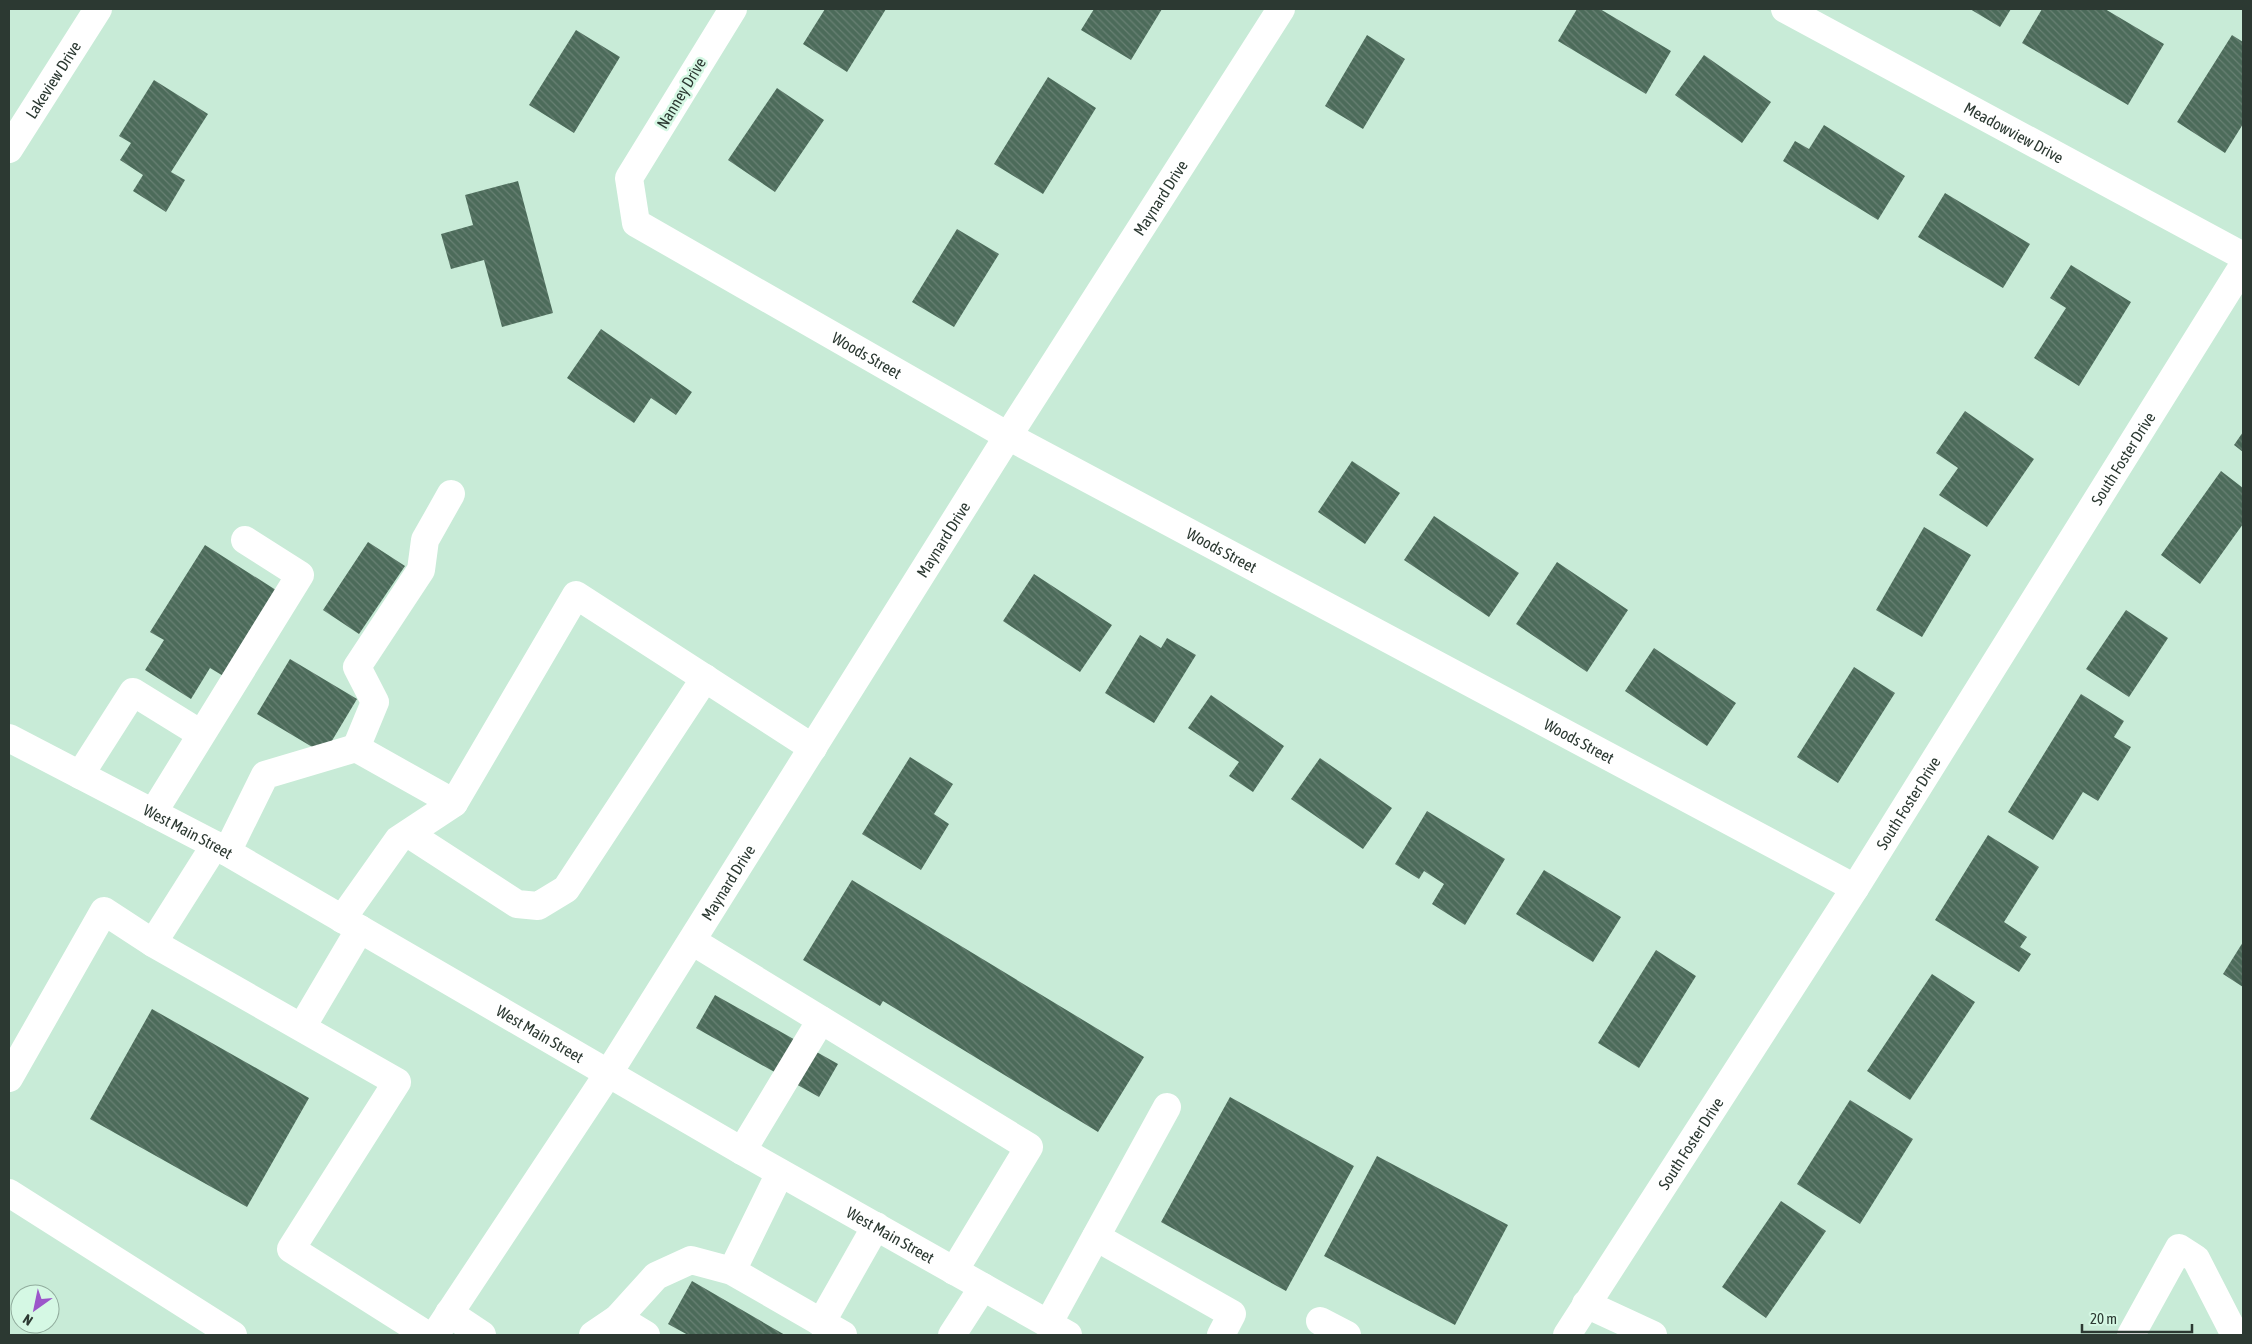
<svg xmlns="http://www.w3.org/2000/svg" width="2252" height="1344" font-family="'Asap Condensed',sans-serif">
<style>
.building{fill:url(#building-back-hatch)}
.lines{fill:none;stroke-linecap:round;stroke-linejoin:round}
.minor{stroke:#fff;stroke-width:28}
.major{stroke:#fff;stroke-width:28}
.labels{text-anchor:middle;stroke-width:5;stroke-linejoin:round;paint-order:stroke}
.street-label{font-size:16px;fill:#2c3932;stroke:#d5f8e4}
</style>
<defs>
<pattern id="building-back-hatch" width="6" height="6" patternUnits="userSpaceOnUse" patternTransform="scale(1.25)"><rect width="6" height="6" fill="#4c6b5a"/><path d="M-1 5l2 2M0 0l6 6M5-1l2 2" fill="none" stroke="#698174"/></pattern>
</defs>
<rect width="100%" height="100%" fill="#c8ebd7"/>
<path class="building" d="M 825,9 L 886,9 L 847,72 L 803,44 Z
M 1094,9 L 1162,9 L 1131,60 L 1081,30 Z
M 1577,9 L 1600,9 L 1671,51 L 1646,94 L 1558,41 Z
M 1970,9 L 2011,9 L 2000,27 Z
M 2042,9 L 2105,9 L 2164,44 L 2128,105 L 2022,43 Z
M 576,30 L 620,57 L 574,133 L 529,105 Z
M 1367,35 L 1405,59 L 1363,129 L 1325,106 Z
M 2232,35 L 2243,42 L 2243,124 L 2225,153 L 2177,122 Z
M 1704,55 L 1771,102 L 1742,143 L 1675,95 Z
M 1048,77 L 1096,108 L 1043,194 L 994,164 Z
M 154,80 L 208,114 L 171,172 L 185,180 L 166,212 L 133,191 L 143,175 L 120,160 L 131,143 L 119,136 Z
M 777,88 L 824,120 L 775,192 L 728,160 Z
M 1824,125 L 1905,176 L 1878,220 L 1783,161 L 1795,141 L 1809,149 Z
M 518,181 L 553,313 L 502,327 L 484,260 L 451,269 L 441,234 L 473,225 L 465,195 Z
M 1945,193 L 2030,244 L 2003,288 L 1918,237 Z
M 957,229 L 999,254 L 954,327 L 912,302 Z
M 2071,265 L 2131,302 L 2079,386 L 2034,358 L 2066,308 L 2050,298 Z
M 601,329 L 692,392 L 676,415 L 651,398 L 634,423 L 567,378 Z
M 1965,411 L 2034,459 L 1987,527 L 1939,495 L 1958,468 L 1936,453 Z
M 2243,432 L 2243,452 L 2234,445 Z
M 1352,461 L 1400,493 L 1365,544 L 1318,512 Z
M 2221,471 L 2243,488 L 2243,524 L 2200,584 L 2161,555 Z
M 1434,516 L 1519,573 L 1489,617 L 1404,560 Z
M 1924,527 L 1971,555 L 1922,637 L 1876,610 Z
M 368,542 L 405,566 L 359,634 L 323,610 Z
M 205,545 L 279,592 L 225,677 L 210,668 L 191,699 L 145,670 L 164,640 L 150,632 Z
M 1557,562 L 1628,610 L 1587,672 L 1516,624 Z
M 1034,574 L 1112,625 L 1080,672 L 1003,621 Z
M 2126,610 L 2168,638 L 2129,697 L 2086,669 Z
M 1140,635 L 1161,648 L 1167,638 L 1196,655 L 1154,723 L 1105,693 Z
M 1654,648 L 1736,703 L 1707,746 L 1625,691 Z
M 290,659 L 357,699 L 324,754 L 257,714 Z
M 1854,667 L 1895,693 L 1838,783 L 1797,757 Z
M 2081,694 L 2124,721 L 2114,737 L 2131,747 L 2098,801 L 2083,792 L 2053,840 L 2008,812 Z
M 1211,695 L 1284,746 L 1253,792 L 1229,776 L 1239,762 L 1188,728 Z
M 910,757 L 953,784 L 934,814 L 949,824 L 921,870 L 862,834 Z
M 1320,758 L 1392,808 L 1363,849 L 1291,799 Z
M 1427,811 L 1505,859 L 1465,925 L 1432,904 L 1444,884 L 1424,871 L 1419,879 L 1395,864 Z
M 1988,835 L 2039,867 L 2004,922 L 2027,937 L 2020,947 L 2031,954 L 2019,972 L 1935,920 Z
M 1544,870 L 1621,917 L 1593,962 L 1516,914 Z
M 852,880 L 1144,1057 L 1098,1132 L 883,1001 L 880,1006 L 803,960 Z
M 2243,942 L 2243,987 L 2223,974 Z
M 1656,950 L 1696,976 L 1639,1068 L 1598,1043 Z
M 1932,974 L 1975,1002 L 1910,1100 L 1867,1071 Z
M 715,995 L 838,1064 L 819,1097 L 696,1028 Z
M 152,1009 L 309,1098 L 247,1207 L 90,1119 Z
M 1230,1097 L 1354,1166 L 1286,1291 L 1161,1222 Z
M 1850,1100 L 1913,1139 L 1860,1224 L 1797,1184 Z
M 1377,1156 L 1508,1225 L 1455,1325 L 1324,1256 Z
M 1781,1201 L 1826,1231 L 1766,1318 L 1722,1287 Z
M 692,1281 L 785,1335 L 688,1335 L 668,1324 Z"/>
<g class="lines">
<g class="minor">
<path id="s1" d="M 733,9 L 629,178 L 636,223 L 1008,436 L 1855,888"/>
<path id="s2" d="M 1785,9 L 2243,256"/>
<path id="s3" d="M 9,149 L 98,9"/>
<path d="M 356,748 L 375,702 L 357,667 L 421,570 L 425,540 L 451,494"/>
<path d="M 80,775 L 133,692 L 201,734"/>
<path d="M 153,813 L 300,575 L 245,540"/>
<path d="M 409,834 L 517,904 L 538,906 L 566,889 L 705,678"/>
<path d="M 227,852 L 265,775 L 356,748 L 454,803"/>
<path d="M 342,919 L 398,840 L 454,803 L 576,595 L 813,748"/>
<path d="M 692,941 L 1029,1147 L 954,1271"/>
<path d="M 153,943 L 215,845"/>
<path d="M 302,1027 L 360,929"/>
<path d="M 9,1078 L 104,911 L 153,943 L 397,1082 L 291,1249 L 427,1335"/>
<path d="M 742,1151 L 821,1020"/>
<path d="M 9,1193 L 233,1335"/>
<path d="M 1096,1237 L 1232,1314 L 1221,1335"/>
<path d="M 732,1271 L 780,1173"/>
<path d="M 1586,1304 L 1653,1335"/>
<path d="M 449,1313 L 482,1335"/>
<path d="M 618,1318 L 646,1335"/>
<path d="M 1320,1321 L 1347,1335"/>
<path d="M 821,1323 L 876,1226"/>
<path d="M 1048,1324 L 1167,1107"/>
<path id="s4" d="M 435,1335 L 608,1074 L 1008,436 L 1281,9"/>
<path d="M 593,1335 L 618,1318 L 656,1276 L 691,1260 L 732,1271 L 843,1335"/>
<path d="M 952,1335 L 983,1287"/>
<path id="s5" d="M 1567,1335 L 1855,888 L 2243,266"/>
<path d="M 2131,1335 L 2179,1248 L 2196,1259 L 2235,1335"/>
</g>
<path class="major" id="s6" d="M 9,738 L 215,845 L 742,1151 L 1068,1335"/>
</g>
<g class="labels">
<g class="street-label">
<text dy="6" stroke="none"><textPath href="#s3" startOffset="82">Lakeview Drive</textPath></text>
<text transform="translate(681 93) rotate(-59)" y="6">Nanney Drive</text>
<text dy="6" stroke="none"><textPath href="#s2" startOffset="260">Meadowview Drive</textPath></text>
<text dy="6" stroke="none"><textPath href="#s4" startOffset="1349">Maynard Drive</textPath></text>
<text dy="6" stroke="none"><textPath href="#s1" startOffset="510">Woods Street</textPath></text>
<text dy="6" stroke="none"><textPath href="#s5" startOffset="1038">South Foster Drive</textPath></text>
<text dy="6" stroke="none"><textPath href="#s4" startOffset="944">Maynard Drive</textPath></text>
<text dy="6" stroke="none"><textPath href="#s1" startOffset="915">Woods Street</textPath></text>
<text dy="6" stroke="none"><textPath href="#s1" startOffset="1320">Woods Street</textPath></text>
<text dy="6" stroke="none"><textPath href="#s5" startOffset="632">South Foster Drive</textPath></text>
<text dy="6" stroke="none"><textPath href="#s6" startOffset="202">West Main Street</textPath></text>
<text dy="6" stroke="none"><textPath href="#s4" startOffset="539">Maynard Drive</textPath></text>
<text dy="6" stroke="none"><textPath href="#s6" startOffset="608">West Main Street</textPath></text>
<text dy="6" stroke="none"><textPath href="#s5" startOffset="228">South Foster Drive</textPath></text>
<text dy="6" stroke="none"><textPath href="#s6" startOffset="1012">West Main Street</textPath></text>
</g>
</g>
<rect width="2252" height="1344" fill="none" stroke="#2c3932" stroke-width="20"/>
<g transform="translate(35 1309) rotate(213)"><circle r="24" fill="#d5f8e4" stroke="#91ac9d"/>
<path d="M0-4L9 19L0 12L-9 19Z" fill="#9c56ca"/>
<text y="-8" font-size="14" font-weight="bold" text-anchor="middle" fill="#2c3932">N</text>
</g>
<path d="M2082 1324v8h110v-8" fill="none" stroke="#2c3932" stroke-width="2.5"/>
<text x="2090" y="1324" font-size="15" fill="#2c3932" stroke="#d5f8e4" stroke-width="4" paint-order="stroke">20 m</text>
</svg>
